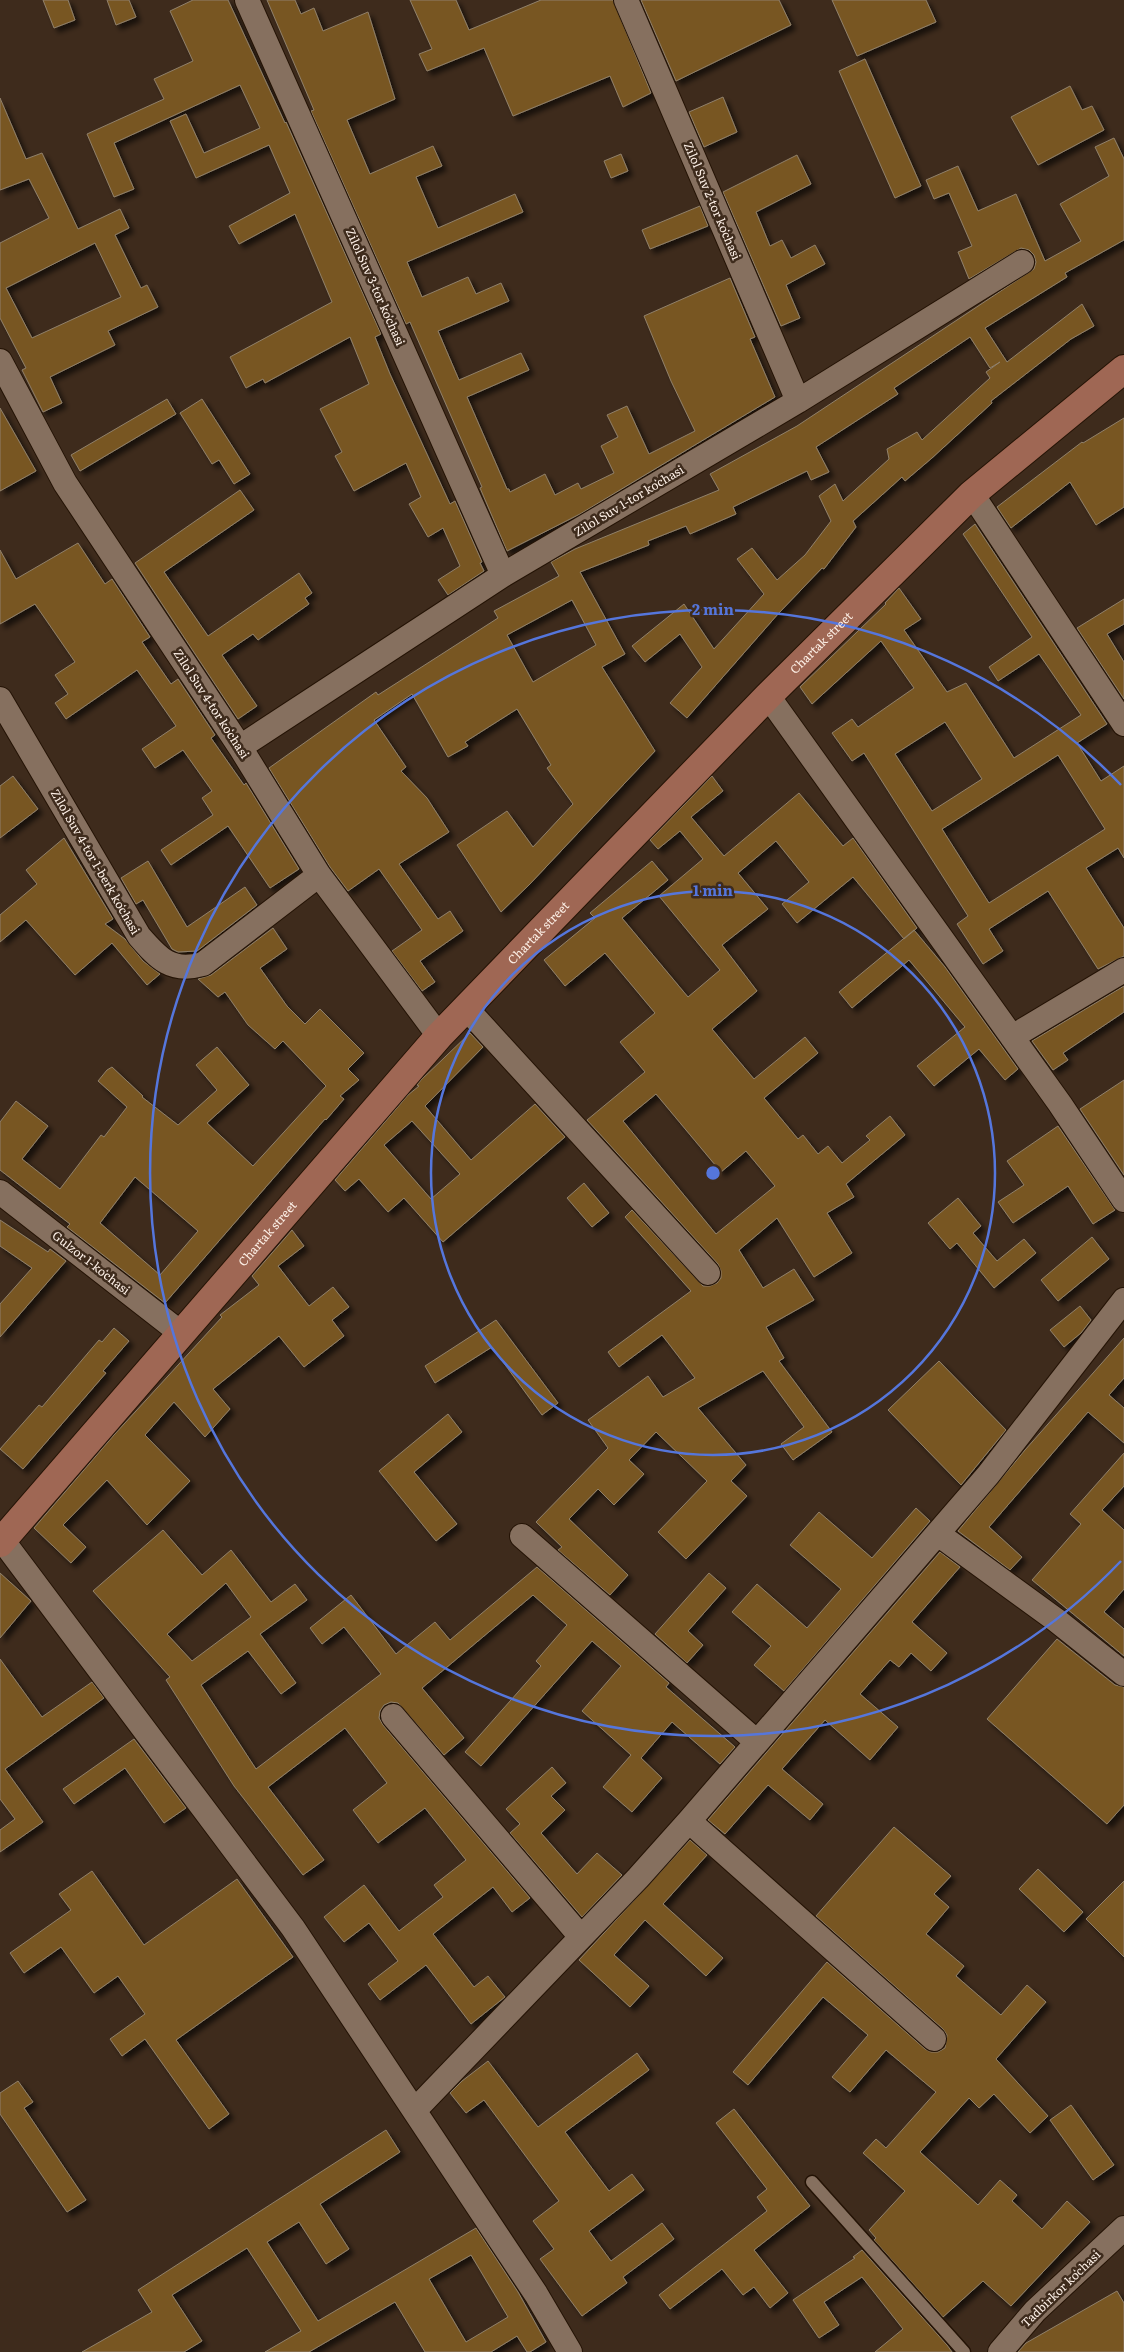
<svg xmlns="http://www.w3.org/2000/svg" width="1124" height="2352" font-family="Literata,serif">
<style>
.building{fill:#785723;stroke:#90806a;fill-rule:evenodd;filter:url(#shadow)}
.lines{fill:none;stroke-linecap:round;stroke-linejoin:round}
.service-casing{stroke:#241305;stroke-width:15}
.minor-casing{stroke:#241305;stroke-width:26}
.secondary-casing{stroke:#241305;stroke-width:30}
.service{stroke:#86705f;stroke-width:12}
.minor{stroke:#86705f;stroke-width:24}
.secondary{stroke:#9f6754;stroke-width:28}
.ring{fill:none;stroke:#5576dc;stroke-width:2.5}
.labels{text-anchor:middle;stroke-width:5;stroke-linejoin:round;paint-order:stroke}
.street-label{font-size:12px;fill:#fdf0e7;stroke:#3e2b1c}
.centre{fill:#5576dc;stroke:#3e2b1c;stroke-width:2.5}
.ring-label{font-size:15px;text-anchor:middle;font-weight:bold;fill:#5576dc;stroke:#3e2b1c;stroke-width:5;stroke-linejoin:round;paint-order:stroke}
</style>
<defs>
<filter id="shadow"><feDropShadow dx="4.5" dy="4.5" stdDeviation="2.5" flood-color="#0009"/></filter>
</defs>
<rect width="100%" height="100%" fill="#3e2b1c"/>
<path class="building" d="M 43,0 L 68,0 L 75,20 L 54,28 Z
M 107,0 L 129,0 L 136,17 L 116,25 Z
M 193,0 L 228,0 L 285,123 L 286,122 L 381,334 L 375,337 L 390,374 L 450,504 L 455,501 L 482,562 L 480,563 L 484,571 L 448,595 L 438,580 L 460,566 L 443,528 L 428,537 L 409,504 L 421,497 L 406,463 L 354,491 L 335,456 L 342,452 L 320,409 L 369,384 L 350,337 L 265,383 L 263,379 L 246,388 L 230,357 L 332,302 L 295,214 L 239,244 L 229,226 L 290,193 L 269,145 L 196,178 L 170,121 L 186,114 L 204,153 L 260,128 L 240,85 L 114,143 L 134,189 L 114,197 L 87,134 L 164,99 L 154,79 L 193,61 L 170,11 Z
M 267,0 L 295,0 L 301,14 L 314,8 L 323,31 L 368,12 L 395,99 L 347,120 L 370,174 L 433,146 L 442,166 L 416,177 L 438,228 L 515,194 L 523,212 L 407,262 L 422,297 L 468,277 L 476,294 L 501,283 L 509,301 L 438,331 L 459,380 L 521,353 L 529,370 L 467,397 L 507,489 L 509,489 L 510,492 L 545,474 L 555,495 L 578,483 L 581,489 L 614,473 L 601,446 L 618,437 L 607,415 L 627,406 L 649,454 L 695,431 L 671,381 L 644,316 L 730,278 L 755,337 L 750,339 L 775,397 L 580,514 L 507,551 L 480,488 L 482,487 L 410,322 L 406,324 L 311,111 L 314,110 Z
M 410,0 L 456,0 L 469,30 L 541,0 L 613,0 L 651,93 L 623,107 L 610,76 L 513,116 L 484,48 L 427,71 L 419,54 L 432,49 Z
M 641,0 L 779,0 L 791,25 L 676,81 Z
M 832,0 L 926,0 L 936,22 L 857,56 Z
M 865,59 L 921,186 L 895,198 L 839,71 Z
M 1070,86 L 1082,110 L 1092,106 L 1104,130 L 1038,165 L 1011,117 Z
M 723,97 L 737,132 L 704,147 L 689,112 Z
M 0,98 L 26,159 L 42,153 L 78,229 L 120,209 L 129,228 L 115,235 L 141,288 L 147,285 L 158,307 L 108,331 L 115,345 L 50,377 L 62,403 L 43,412 L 22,370 L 26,368 L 0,318 L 0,243 L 49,218 L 29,179 L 0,190 ZM 95,243 L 121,297 L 32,338 L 6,288 Z
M 1114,138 L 1124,159 L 1124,240 L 1065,273 L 1067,277 L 985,328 L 1007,362 L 1082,304 L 1094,326 L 1071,339 L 991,401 L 992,403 L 932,458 L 905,481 L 902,477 L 853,521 L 856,527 L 824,569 L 822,568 L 778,614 L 687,718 L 670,703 L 702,667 L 680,634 L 645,662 L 632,646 L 684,604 L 714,649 L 764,594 L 737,559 L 752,548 L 777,580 L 805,555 L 831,521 L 819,496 L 835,484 L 843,501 L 889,459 L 887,449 L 917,432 L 922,440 L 990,378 L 986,372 L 1000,362 L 990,368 L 970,337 L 894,388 L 898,394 L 816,447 L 829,472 L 811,480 L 807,471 L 733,507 L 736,514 L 690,534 L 686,526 L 648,541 L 649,545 L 580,572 L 625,654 L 602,667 L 655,751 L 530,884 L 501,912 L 457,845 L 507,811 L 533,847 L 573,804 L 547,768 L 551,765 L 517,709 L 465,742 L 468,746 L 448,757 L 412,694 L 374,720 L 406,767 L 401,771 L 427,798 L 449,832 L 399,864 L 438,919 L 450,911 L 463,931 L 420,961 L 435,982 L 422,991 L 392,951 L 422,930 L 379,869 L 348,891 L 330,867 L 269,768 L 376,692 L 378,695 L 498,618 L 494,611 L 559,576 L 551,562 L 575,549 L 719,490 L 710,474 L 797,426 L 1034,269 L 1036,262 L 1034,255 L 1029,250 L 1021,248 L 969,279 L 958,252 L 972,246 L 949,193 L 934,199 L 926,180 L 958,166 L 978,211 L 1016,194 L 1045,261 L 1081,241 L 1060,204 L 1109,176 L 1095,147 ZM 572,600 L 596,645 L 533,682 L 507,635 Z
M 621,154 L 628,171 L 611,178 L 604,161 Z
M 797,155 L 811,184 L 756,212 L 770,246 L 782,240 L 791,258 L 815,245 L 825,264 L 786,285 L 800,318 L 781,326 L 723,192 Z
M 700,206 L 708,226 L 650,249 L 642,230 Z
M 167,399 L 176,414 L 80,471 L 71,455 Z
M 202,399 L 250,474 L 234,484 L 219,460 L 212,464 L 180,413 Z
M 0,408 L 36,471 L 0,491 Z
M 1124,418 L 1124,507 L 1096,525 L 1070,482 L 1011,528 L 997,507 L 1082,442 L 1083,443 Z
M 240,490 L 254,510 L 164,572 L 208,636 L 299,573 L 312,593 L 305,598 L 309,604 L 258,640 L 253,634 L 222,655 L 257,706 L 238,719 L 135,563 Z
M 975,524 L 1107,724 L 1077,743 L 1101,781 L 1124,766 L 1124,858 L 1118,848 L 1086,868 L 1124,928 L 1124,956 L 1098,969 L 1048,891 L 989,929 L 1003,951 L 983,964 L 957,924 L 968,916 L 864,753 L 852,761 L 832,733 L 852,719 L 858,727 L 914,688 L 881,641 L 812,704 L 800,687 L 886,604 L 885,603 L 899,588 L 921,619 L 904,630 L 947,692 L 966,683 L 1014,758 L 1081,715 L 1039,654 L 998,681 L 989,667 L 1032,637 L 963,534 ZM 945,722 L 982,779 L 932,811 L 895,754 ZM 1058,755 L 1105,829 L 989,903 L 942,829 Z
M 78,543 L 105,584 L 112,579 L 150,637 L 142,642 L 171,684 L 178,679 L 215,735 L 211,738 L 244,785 L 246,783 L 299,869 L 270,888 L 228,826 L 171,865 L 161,850 L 213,815 L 202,798 L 212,791 L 183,750 L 155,768 L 142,749 L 176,726 L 137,670 L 66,719 L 55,703 L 68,694 L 55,675 L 75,662 L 35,604 L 0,624 L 0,550 L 16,579 Z
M 1124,599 L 1124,624 L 1107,634 L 1124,662 L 1124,699 L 1077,628 Z
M 13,776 L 38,809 L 0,838 L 0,786 Z
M 712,776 L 723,791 L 691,817 L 724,856 L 799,793 L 843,846 L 853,838 L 917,928 L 904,939 L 853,877 L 797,923 L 782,904 L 809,882 L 776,841 L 738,873 L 768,909 L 722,945 L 757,991 L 712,1029 L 754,1079 L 805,1037 L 818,1053 L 764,1098 L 798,1139 L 803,1135 L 818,1154 L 828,1146 L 842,1163 L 870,1140 L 866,1136 L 890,1116 L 905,1135 L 846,1184 L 854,1197 L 827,1213 L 852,1253 L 814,1277 L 777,1218 L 739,1250 L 763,1288 L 794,1269 L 814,1300 L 766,1327 L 784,1358 L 779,1361 L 832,1432 L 793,1460 L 781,1444 L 804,1427 L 763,1371 L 698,1408 L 746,1465 L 731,1481 L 747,1496 L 686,1559 L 658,1532 L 707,1481 L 656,1432 L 629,1460 L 644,1474 L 614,1505 L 598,1489 L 569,1519 L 628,1575 L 610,1595 L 558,1550 L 562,1547 L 536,1522 L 608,1448 L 588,1420 L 648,1376 L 663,1397 L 695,1378 L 662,1335 L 619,1367 L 608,1352 L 691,1291 L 625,1217 L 632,1210 L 703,1286 L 710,1286 L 717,1283 L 721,1278 L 721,1271 L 718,1264 L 587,1120 L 645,1072 L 620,1042 L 655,1013 L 605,953 L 565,986 L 544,960 L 595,918 L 590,913 L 652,861 L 668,880 L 622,918 L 688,997 L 720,970 L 659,896 L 703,859 L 680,831 L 658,849 L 650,840 ZM 656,1094 L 721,1172 L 746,1151 L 775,1186 L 716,1234 L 623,1121 Z
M 64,838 L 113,919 L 105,924 L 125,939 L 143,961 L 160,974 L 147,985 L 112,943 L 75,975 L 26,920 L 0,942 L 0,915 L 37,884 L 26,870 Z
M 148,861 L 187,927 L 245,887 L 257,905 L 197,951 L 178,952 L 172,949 L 143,900 L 136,904 L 121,878 Z
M 273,928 L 287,949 L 260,968 L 287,1006 L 305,1024 L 320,1009 L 364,1053 L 348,1069 L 359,1080 L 340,1096 L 344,1099 L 326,1120 L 325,1119 L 165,1303 L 67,1227 L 70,1224 L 0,1170 L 0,1122 L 16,1101 L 48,1126 L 22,1159 L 60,1189 L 101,1135 L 104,1137 L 127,1107 L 98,1081 L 107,1070 L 112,1067 L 143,1096 L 142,1097 L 178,1125 L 217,1090 L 196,1065 L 217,1047 L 249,1085 L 207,1123 L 253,1166 L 326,1086 L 283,1041 L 275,1049 L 248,1025 L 225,992 L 218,997 L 198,979 L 211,975 ZM 135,1177 L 198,1231 L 160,1275 L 100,1223 Z
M 914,930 L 945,967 L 1018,1069 L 1005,1080 L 979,1049 L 934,1086 L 917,1066 L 965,1027 L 909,960 L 852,1008 L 839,992 Z
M 1124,986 L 1124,1012 L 1063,1053 L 1068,1060 L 1053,1070 L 1032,1041 Z
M 470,1033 L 483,1047 L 425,1106 L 471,1160 L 535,1104 L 565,1137 L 443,1242 L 404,1198 L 388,1212 L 359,1179 L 345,1191 L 335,1180 L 408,1095 L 419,1086 L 417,1085 L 421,1080 ZM 412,1121 L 460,1174 L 431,1199 L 384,1145 Z
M 1124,1080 L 1124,1175 L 1080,1109 Z
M 1058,1126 L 1115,1210 L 1093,1224 L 1068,1186 L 1013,1223 L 998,1202 L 1024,1185 L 1007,1161 Z
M 584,1183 L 609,1213 L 592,1227 L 567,1198 Z
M 958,1198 L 981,1226 L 973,1233 L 997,1261 L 1024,1239 L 1036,1253 L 994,1288 L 957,1243 L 950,1249 L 928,1223 Z
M 0,1220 L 48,1252 L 50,1249 L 66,1261 L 0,1337 L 0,1304 L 32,1268 L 0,1246 Z
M 292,1230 L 304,1246 L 278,1266 L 309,1306 L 333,1287 L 349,1307 L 332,1320 L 344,1336 L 304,1367 L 279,1336 L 213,1389 L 230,1409 L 205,1437 L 174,1402 L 145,1435 L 190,1481 L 147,1525 L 107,1480 L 63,1525 L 86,1547 L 71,1563 L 34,1528 L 114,1435 L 222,1317 L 220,1315 L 259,1285 L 252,1276 Z
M 1092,1237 L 1109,1259 L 1058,1301 L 1041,1280 Z
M 1080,1306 L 1091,1320 L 1081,1333 L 1064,1347 L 1050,1330 Z
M 496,1320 L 558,1403 L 542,1415 L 492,1347 L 435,1383 L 425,1366 Z
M 114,1328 L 129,1341 L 103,1371 L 106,1373 L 23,1469 L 0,1449 L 39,1405 L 42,1407 L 99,1340 L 102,1342 Z
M 1124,1338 L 1124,1378 L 1109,1395 L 1124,1408 L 1124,1443 L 1088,1412 L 989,1527 L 1022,1557 L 1010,1570 L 958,1531 L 1025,1450 Z
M 939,1361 L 1006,1430 L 961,1485 L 888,1410 Z
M 448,1414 L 462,1432 L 414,1472 L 457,1524 L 436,1541 L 379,1471 Z
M 1124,1453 L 1124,1486 L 1102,1510 L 1124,1530 L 1124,1589 L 1104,1612 L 1124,1629 L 1124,1656 L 1032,1580 L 1081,1524 L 1070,1514 Z
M 916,1508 L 930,1521 L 784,1691 L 754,1665 L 771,1646 L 732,1612 L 757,1584 L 807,1628 L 841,1589 L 790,1545 L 819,1512 L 872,1558 Z
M 163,1530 L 202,1575 L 231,1550 L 271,1602 L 295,1584 L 307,1600 L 260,1634 L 296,1683 L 281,1694 L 248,1651 L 201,1685 L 256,1769 L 381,1674 L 344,1627 L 322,1644 L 310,1628 L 351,1595 L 396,1654 L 435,1622 L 450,1640 L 537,1567 L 669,1683 L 666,1687 L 735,1747 L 720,1764 L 672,1722 L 641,1758 L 662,1778 L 632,1812 L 603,1787 L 631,1755 L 582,1711 L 621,1666 L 592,1641 L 481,1766 L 465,1752 L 541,1666 L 536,1661 L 567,1625 L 533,1595 L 422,1688 L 464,1738 L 444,1755 L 398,1703 L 391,1702 L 384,1705 L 380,1711 L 379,1718 L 383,1725 L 530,1898 L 512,1912 L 493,1887 L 433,1934 L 474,1987 L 488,1976 L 505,1997 L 471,2024 L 426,1965 L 380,2000 L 368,1984 L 398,1961 L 369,1923 L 344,1942 L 324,1917 L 364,1885 L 399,1931 L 443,1897 L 434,1885 L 466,1860 L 425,1808 L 378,1843 L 353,1810 L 387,1783 L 345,1728 L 268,1787 L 324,1860 L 303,1875 L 234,1786 L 166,1680 L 170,1677 L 93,1591 ZM 226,1583 L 251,1617 L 192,1661 L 167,1634 Z
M 940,1552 L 960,1567 L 912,1622 L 947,1653 L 931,1671 L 911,1653 L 899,1667 L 890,1660 L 860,1694 L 898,1727 L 870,1760 L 825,1720 L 782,1769 L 823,1804 L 810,1820 L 768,1785 L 725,1834 L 708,1820 Z
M 0,1573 L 31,1601 L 0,1638 Z
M 709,1573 L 726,1588 L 688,1631 L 703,1645 L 687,1663 L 655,1634 Z
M 1057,1639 L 1115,1685 L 1124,1687 L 1124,1805 L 1107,1824 L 987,1719 Z
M 0,1659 L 42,1717 L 92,1682 L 104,1698 L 5,1769 L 43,1822 L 0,1852 L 0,1830 L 15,1819 L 0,1799 Z
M 134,1739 L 186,1808 L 164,1823 L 125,1768 L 74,1804 L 63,1789 Z
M 552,1767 L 566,1783 L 551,1796 L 565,1810 L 541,1833 L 577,1874 L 597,1853 L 622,1875 L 582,1917 L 510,1833 L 520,1824 L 506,1809 Z
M 894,1827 L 951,1876 L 934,1894 L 949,1907 L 926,1934 L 964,1966 L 956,1976 L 1001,2015 L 1027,1985 L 1046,2002 L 996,2059 L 1048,2116 L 1030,2133 L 994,2094 L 979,2108 L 969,2098 L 920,2152 L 978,2205 L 1000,2180 L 1017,2195 L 1012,2201 L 1042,2229 L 1067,2201 L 1090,2222 L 1011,2306 L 983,2281 L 943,2317 L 874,2240 L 876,2238 L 869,2230 L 905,2191 L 863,2153 L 876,2139 L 886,2148 L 936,2092 L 886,2050 L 850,2092 L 832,2077 L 868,2035 L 823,1997 L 748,2085 L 733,2072 L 827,1962 L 925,2049 L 931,2052 L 938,2052 L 945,2048 L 947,2035 L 943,2029 L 816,1916 Z
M 690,1840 L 707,1855 L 663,1904 L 723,1958 L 706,1976 L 645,1920 L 614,1955 L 649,1986 L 630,2007 L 579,1960 Z
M 1038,1869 L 1083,1912 L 1064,1932 L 1019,1889 Z
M 92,1871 L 144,1945 L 237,1879 L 293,1957 L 176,2040 L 229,2114 L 209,2129 L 145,2039 L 122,2056 L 110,2039 L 145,2014 L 118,1976 L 94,1993 L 61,1947 L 24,1973 L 10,1953 L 71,1910 L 59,1894 Z
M 1124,1881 L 1124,1957 L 1086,1919 Z
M 637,2053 L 649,2070 L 565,2132 L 609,2191 L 632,2174 L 644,2190 L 589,2231 L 611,2261 L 662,2223 L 674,2239 L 623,2277 L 627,2283 L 582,2316 L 540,2259 L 554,2249 L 533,2221 L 559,2201 L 484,2100 L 466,2113 L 450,2093 L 462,2081 L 488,2061 L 538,2127 Z
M 18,2081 L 33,2102 L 24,2108 L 86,2200 L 67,2212 L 0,2114 L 0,2093 Z
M 1071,2105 L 1114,2165 L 1093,2180 L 1050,2120 Z
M 734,2109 L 810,2206 L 754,2250 L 788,2293 L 770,2308 L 754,2287 L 743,2295 L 722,2269 L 670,2309 L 659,2295 L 767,2211 L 757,2197 L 767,2189 L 716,2123 Z
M 386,2130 L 400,2152 L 320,2204 L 349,2249 L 326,2264 L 299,2222 L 267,2242 L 318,2321 L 476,2228 L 518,2292 L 546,2342 L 530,2352 L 527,2352 L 517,2336 L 491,2352 L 425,2352 L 395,2302 L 309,2352 L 265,2352 L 301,2331 L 247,2248 L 172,2295 L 202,2341 L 184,2352 L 82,2352 L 152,2312 L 138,2290 ZM 471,2255 L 508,2317 L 466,2342 L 429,2279 Z
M 862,2250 L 947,2345 L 952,2352 L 875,2352 L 903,2329 L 862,2277 L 824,2302 L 839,2325 L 819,2338 L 793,2300 L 855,2258 L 853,2257 Z
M 1117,2291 L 1124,2303 L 1124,2352 L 1018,2352 L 1026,2343 Z"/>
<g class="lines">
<g class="service-casing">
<path id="service" d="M 812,2182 L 964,2352"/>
</g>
<g class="minor-casing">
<path id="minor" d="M 247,0 L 503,575
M 626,0 L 798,401
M 0,361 L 65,483 L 240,747 L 319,875 L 439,1036
M 972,494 L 1124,724
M 768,696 L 1060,1104 L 1124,1200
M 0,699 L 139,936 C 159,959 171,973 203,964 L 319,875
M 240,747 L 503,575 L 798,401 L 1022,262
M 466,1008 L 708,1273
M 1012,1037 L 1124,970
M 0,1192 L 182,1334
M 938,1534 L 1056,1620 L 1124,1674
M 522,1536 L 757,1742
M 0,1537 L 293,1928 L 536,2294 L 570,2352
M 393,1716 L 581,1937
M 689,1821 L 934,2039
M 415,2110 L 638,1878 L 689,1821 L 988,1475 L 1124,1300
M 1000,2352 L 1035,2311 L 1124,2228"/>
</g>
<g class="secondary-casing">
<g id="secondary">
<path id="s1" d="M 0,1543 L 439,1036 L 768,696 L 972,494 L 1124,369"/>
</g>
</g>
<use href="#service" class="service"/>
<use href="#minor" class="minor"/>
<use href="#secondary" class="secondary"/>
</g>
<g class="ring">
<circle cx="713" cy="1173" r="282"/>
<path d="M1121 1561A563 563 0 1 1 1121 785"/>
</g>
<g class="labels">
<g class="street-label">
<text transform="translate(712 201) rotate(67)" y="4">Zilol Suv 2-tor koʻchasi</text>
<text transform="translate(375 287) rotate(66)" y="4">Zilol Suv 3-tor koʻchasi</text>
<text transform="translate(629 501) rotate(-31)" y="4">Zilol Suv 1-tor koʻchasi</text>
<text dy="4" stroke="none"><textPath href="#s1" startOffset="1219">Chartak street</textPath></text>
<text transform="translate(211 704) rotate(57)" y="4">Zilol Suv 4-tor koʻchasi</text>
<text transform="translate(95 862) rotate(60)" y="4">Zilol Suv 4-tor 1-berk koʻchasi</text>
<text dy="4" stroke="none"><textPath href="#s1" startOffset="814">Chartak street</textPath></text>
<text dy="4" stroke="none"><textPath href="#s1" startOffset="409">Chartak street</textPath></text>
<text transform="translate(91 1263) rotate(38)" y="4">Gulzor 1-koʻchasi</text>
<text transform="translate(1061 2289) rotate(-44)" y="4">Tadbirkor koʻchasi</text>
</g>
</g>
<circle cx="713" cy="1173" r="8" class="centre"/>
<g class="ring-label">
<text x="713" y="615">2 min</text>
<text x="713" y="896">1 min</text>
</g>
</svg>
